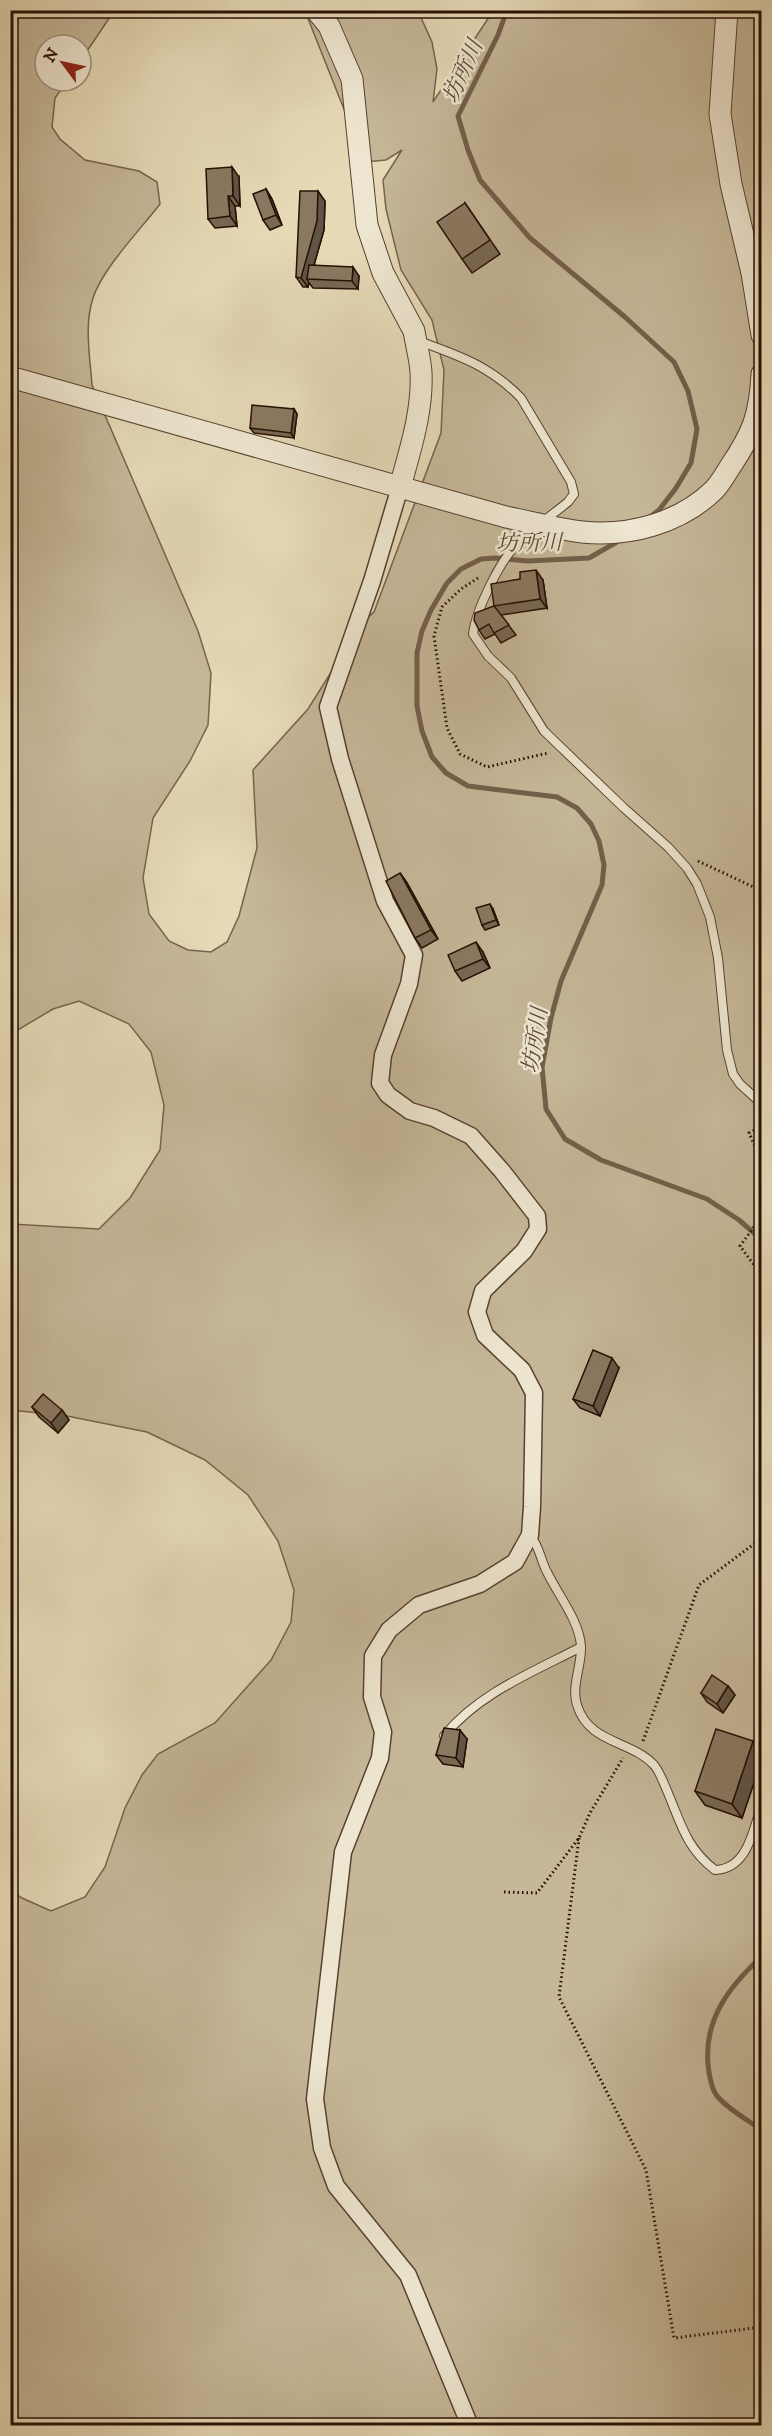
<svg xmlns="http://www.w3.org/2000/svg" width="772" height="2436" font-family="'IM FELL DW Pica','Noto Serif JP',serif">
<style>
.green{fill:#c5b798;stroke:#76634e;stroke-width:1.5}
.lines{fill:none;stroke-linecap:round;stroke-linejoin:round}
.stream{stroke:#725f4a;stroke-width:5}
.service-casing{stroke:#564230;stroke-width:10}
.minor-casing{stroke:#564230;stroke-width:19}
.tertiary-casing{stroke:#564230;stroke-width:23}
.path{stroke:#270f04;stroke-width:3;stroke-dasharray:1.5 3;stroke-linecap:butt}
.service{stroke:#eee6d0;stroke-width:8}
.minor{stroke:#eee6d0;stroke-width:16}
.tertiary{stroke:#eee6d0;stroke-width:21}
.wall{fill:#776753;stroke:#270f04;stroke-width:1.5}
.shaded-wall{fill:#615444;stroke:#270f04;stroke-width:1.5}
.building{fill:#8a7861;stroke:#270f04;stroke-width:1.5}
.labels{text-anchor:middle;stroke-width:5;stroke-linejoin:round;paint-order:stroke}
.water-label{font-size:22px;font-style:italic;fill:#5f4b39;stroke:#eee6d0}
</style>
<rect width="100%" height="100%" fill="#e5d9b6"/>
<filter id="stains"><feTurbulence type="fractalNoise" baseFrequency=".00333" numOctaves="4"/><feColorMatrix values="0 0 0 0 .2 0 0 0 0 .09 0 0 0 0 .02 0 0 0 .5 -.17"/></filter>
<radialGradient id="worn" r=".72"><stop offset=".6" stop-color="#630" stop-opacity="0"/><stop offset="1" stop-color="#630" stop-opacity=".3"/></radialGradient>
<path class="green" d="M 11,11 L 114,11 L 81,60 L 81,45 L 45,45 L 45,81 L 67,81 L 55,98 L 52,127 L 60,139 L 85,160 L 139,171 L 157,182 L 160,204 C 141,229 102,269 93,298 C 84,325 90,357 92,385 L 198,631 L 211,673 L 208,725 L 190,761 L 153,818 L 143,878 L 149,914 L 169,941 L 188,950 L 211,952 L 227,942 L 239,916 L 257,848 L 253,770 L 308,709 L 362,623 L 374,612 L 441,433 L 444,370 L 432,320 L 401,270 L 386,209 L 383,180 L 402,150 L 386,160 L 365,162 L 305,11 L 418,11 L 432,42 L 437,69 L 433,102 L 493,11 L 761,11 L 761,2425 L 11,2425 L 10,1890 L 22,1898 L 51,1911 L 85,1897 L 105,1867 L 125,1808 L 142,1775 L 158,1754 L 215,1723 L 271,1660 L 291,1622 L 294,1590 L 278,1541 L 248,1495 L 205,1460 L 147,1432 L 67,1416 L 11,1410 L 11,1224 L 99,1229 L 130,1198 L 160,1150 L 164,1105 L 151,1052 L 129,1024 L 79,1001 L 53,1009 L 11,1034 Z"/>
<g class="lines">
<path class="stream" d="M 507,10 L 498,35 L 458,116 L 468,150 L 480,180 L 530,238 L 625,317 L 674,362 L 688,391 L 697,429 L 691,463 L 676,488 L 659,510 L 650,517
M 622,539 L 589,558 L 528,561 L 495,558 L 481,559 L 461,569 L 447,583 L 431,610 L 422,631 L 417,653 L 417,706 L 422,731 L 432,757 L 446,773 L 468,786 L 557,797 L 577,808 L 591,824 L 599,841 L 604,865 L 602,885 L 561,981 L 551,1018 L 542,1067 L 546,1109 L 565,1139 L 601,1160 L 707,1199 L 739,1220 L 762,1240
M 762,1956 C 730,1986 704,2018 708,2064 C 709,2074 711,2088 717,2096 C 729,2110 746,2119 762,2130"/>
<g class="service-casing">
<path id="service" d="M 419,341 C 460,356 490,366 521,398 L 571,482 L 574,494 L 568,502 C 552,515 533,528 518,543 C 500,560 476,610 473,634 L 488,656 L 511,678 L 544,731 L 624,808 L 668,847 L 687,868 L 697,884 L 710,917 L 718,958 L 727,1050 L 733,1074 L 740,1084 L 762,1104
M 530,1535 C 540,1547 540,1559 547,1572 C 558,1595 579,1620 581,1646 C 582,1665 571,1686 577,1705 C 589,1744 631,1740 654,1765 C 660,1772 664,1784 668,1793 C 681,1824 687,1849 715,1870 C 748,1869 753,1830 762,1804
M 444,1736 C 479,1693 533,1672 581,1647"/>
</g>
<g class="minor-casing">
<path id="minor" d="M 400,487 L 372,581 L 328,707 L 340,759 L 385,901 L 414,955 L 409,984 L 383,1055 L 380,1083 L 388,1095 L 410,1111 L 434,1118 L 471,1136 L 502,1171 L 537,1216 L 538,1229 L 524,1251 L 483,1291 L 477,1312 L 485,1335 L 522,1370 L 534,1393 L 532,1507 L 530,1535 L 515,1562 L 480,1584 L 419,1605 L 389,1630 L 373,1656 L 372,1697 L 383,1732 L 380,1758 L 343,1852 L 315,2099 L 322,2148 L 336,2186 L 408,2275 L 470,2426"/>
</g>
<g class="tertiary-casing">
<path id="tertiary" d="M 316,10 L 329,26 L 352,79 L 367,225 L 383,273 L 414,331 C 416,344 420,358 421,372 C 423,411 410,450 400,487
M 727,10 L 720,114 L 731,184 L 752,273 L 762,335
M 10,377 L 506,517 C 531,522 557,529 582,532 C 629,537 680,523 714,490 C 720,484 725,475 730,467 C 753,433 760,415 762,374"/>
</g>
<path class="path" d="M 478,578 L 461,589 L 442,607 L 434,636 L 447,728 L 460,754 L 487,767 L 548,753
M 698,861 L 762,891
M 762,1126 L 749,1133 L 762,1162
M 762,1216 L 740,1246 L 762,1276
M 643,1741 L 699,1585 L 762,1538
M 579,1838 L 559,1997 L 646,2170 L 674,2338 L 762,2327
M 504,1892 L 537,1893 L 579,1838 L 590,1813 L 623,1758"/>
<use href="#service" class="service"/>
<use href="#minor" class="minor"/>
<use href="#tertiary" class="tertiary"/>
</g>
<path class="wall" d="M 239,177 L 240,206 L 235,206 L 237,226 L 215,228 L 208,219 Z
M 266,189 L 272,199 L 282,225 L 270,230 L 263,220 Z
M 325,201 L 324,230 L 314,265 L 359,276 L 358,289 L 313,288 L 309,283 L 308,287 L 303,287 L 296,277 Z
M 465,203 L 500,254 L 472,273 L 462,259 Z
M 294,409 L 297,414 L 294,438 L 254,433 L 250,428 Z
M 543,580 L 547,608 L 501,615 L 516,635 L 501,643 L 495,634 L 485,639 L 479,630 L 494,606 Z
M 400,873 L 407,883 L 438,939 L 422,948 L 415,938 Z
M 493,909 L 499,925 L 485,930 L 482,925 Z
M 483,952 L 490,968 L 462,981 L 455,971 Z
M 619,1368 L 600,1416 L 580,1408 L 573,1399 Z
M 32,1407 L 62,1410 L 69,1420 L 58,1433 L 39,1417 Z
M 728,1686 L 735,1695 L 723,1713 L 707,1702 L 701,1693 Z
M 467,1739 L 463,1767 L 443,1764 L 436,1755 Z
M 753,1741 L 762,1754 L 762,1759 L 742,1818 L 705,1805 L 695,1791 Z"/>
<path class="shaded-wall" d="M 232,167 L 239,177 L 240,206 L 233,196 Z
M 266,189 L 272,199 L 282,225 L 276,215 Z
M 318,191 L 325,201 L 324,230 L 310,279 L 307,279 L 309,283 L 308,287 L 301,278 Z
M 228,196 L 235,206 L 237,226 L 230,216 Z
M 353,267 L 359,276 L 358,289 L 352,281 Z
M 294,409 L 297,414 L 294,438 L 291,433 Z
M 536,570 L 543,580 L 547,608 L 540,599 Z
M 400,873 L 407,883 L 438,939 L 431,930 Z
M 490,904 L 493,909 L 499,925 L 496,920 Z
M 476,942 L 483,952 L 490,968 L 483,959 Z
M 612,1358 L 619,1368 L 600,1416 L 593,1406 Z
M 62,1410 L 69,1420 L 58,1433 L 51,1423 Z
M 728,1686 L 735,1695 L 723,1713 L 717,1704 Z
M 460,1730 L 467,1739 L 463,1767 L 456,1758 Z
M 753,1741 L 762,1754 L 762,1759 L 742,1818 L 732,1804 Z"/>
<path class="building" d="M 232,167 L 233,196 L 228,196 L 230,216 L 208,219 L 206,169 Z
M 266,189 L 276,215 L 263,220 L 253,194 Z
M 300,191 L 318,191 L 317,221 L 301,278 L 296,277 Z
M 465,203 L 490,240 L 462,259 L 437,222 Z
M 309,265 L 353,267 L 352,281 L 307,279 Z
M 252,405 L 294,409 L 291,433 L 250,428 Z
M 536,570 L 540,599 L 494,606 L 491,584 L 520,579 L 520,572 Z
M 494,606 L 509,625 L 494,633 L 489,624 L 479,630 L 474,620 L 475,613 Z
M 400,873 L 431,930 L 415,938 L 386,881 Z
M 490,904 L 496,920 L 482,925 L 476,908 Z
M 476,942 L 483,959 L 455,971 L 448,955 Z
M 593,1350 L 612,1358 L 593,1406 L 573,1399 Z
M 43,1394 L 62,1410 L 51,1423 L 32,1407 Z
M 712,1675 L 728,1686 L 717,1704 L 701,1693 Z
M 444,1728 L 460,1730 L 456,1758 L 436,1755 Z
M 716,1729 L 753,1741 L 732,1804 L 695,1791 Z"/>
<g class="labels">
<g class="water-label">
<text transform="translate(462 71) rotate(-66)" y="8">坊所川</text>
<text transform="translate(529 542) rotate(-1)" y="8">坊所川</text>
<text transform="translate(534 1040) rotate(-81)" y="8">坊所川</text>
</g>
</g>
<rect width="772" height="2436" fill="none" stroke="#e5d9b6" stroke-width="36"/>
<rect x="12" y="12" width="748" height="2412" fill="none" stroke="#270f04" stroke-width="3"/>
<rect x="18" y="18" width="736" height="2400" fill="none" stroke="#270f04" stroke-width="1.5"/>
<g transform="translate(63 63) rotate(303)"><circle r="28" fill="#eee6d0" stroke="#9e907e" stroke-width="1.5"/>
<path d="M0-4.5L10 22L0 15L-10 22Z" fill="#8f2418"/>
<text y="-9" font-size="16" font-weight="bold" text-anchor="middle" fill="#270f04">N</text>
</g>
<rect width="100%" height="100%" filter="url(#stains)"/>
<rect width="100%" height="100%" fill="url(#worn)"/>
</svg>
